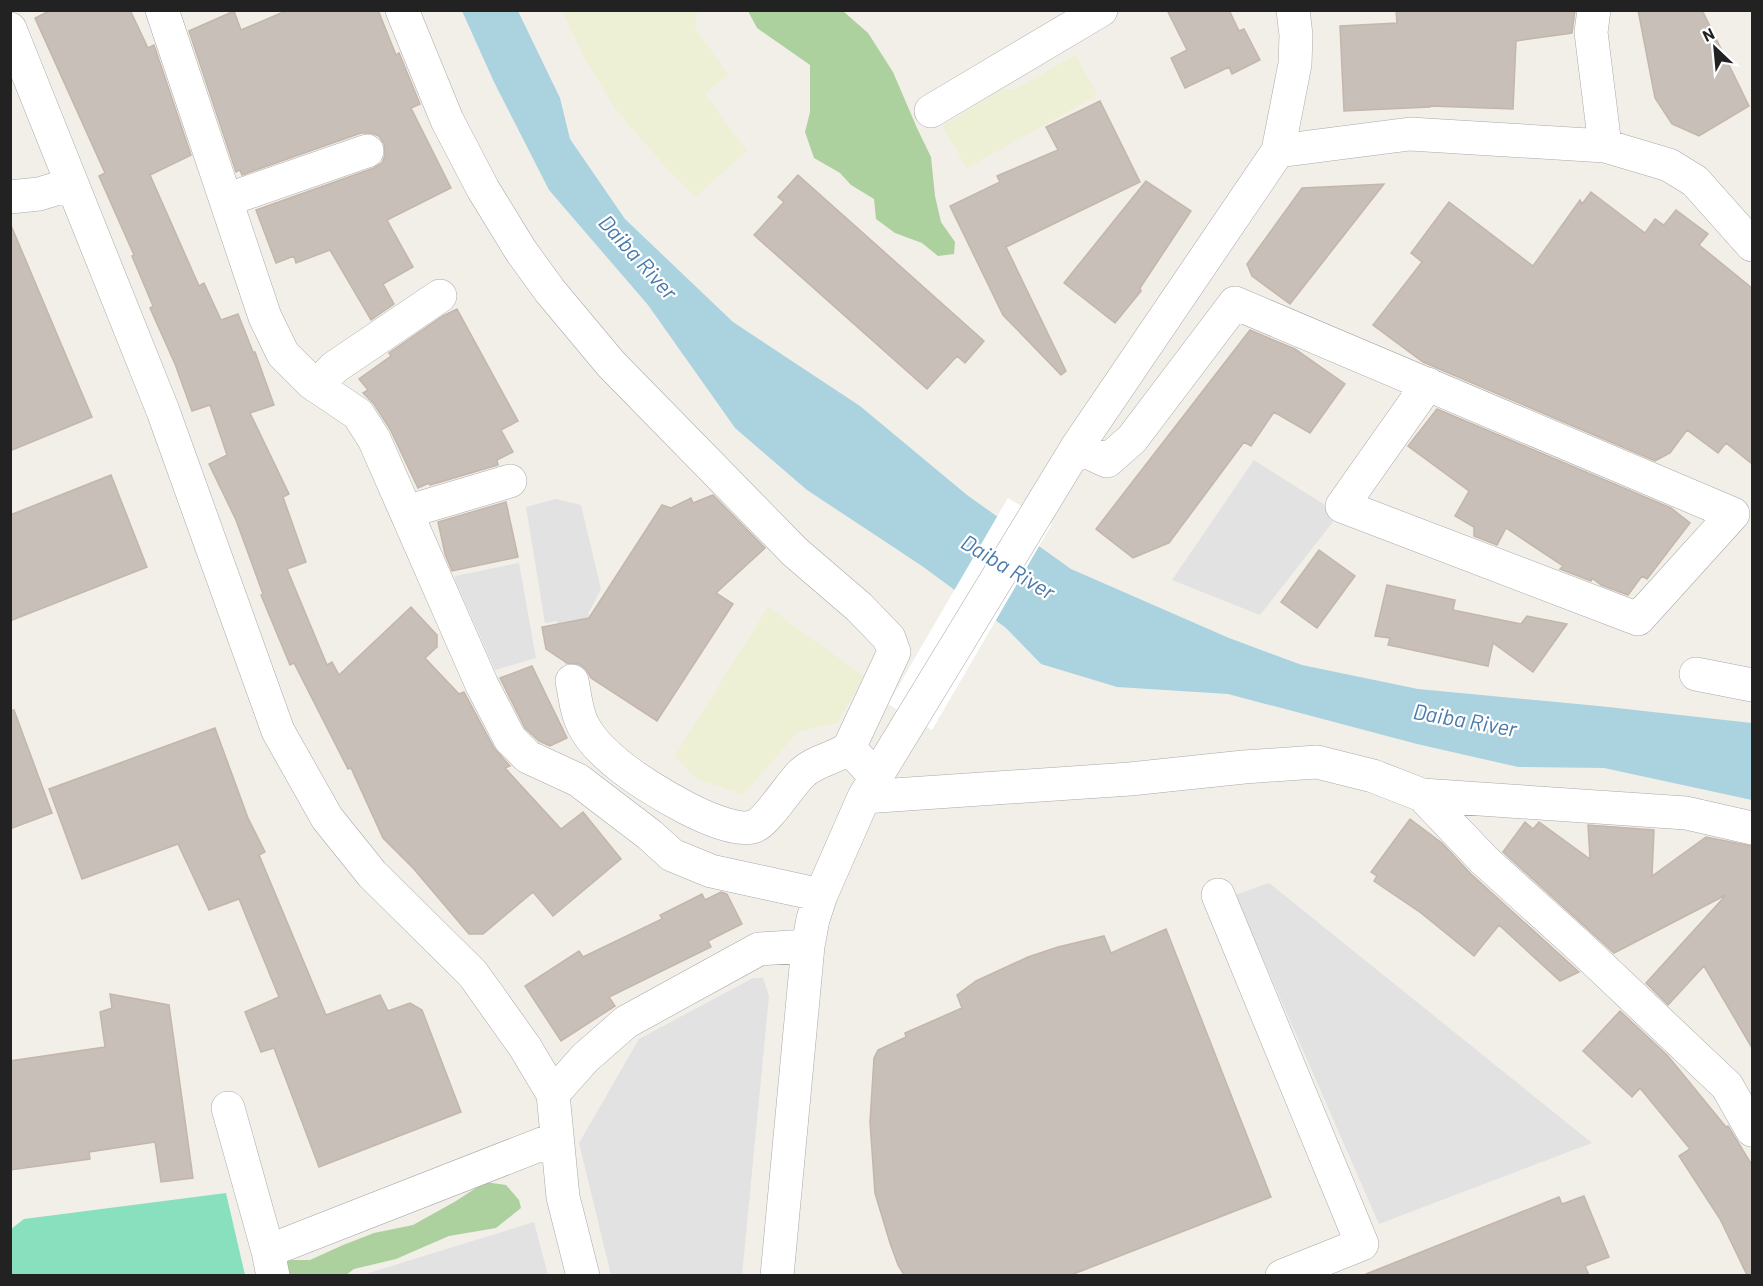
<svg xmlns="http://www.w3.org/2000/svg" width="1763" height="1286" font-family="Barlow,sans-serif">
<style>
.farmland{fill:#eef0d5}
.forest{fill:#add19e}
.pitch{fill:#88e0be}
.parking{fill:#e2e2e2}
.water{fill:#aad3df}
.pier{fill:#fff}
.building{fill:#c7bfb8;stroke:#c4b6ab;stroke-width:1.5}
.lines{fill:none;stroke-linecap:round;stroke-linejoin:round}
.minor-casing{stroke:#a9a9a9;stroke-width:34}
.minor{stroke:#fff;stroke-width:33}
.labels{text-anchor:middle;stroke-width:4.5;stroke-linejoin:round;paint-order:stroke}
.water-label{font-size:22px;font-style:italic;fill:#4a7aab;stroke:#fff}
</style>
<rect width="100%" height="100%" fill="#f2efe9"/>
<path class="farmland" d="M 562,11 L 698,11 L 695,27 L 728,75 L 705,94 L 747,151 L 695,197 L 669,171 L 616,110 L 584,57 Z
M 1075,55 L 1098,95 L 967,168 L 942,126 L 1000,90 L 1015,89 Z
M 768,607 L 864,676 L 837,723 L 798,732 L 743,795 L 693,777 L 675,755 Z"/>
<path class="forest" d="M 748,11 L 843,11 L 868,33 L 893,72 L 917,128 L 931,157 L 935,196 L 941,222 L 955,242 L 954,254 L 938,256 L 922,243 L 895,233 L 876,219 L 874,199 L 851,185 L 840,173 L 814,158 L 805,132 L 810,112 L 810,65 L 757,28 Z
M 485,1182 L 506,1185 L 519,1200 L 521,1208 L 496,1228 L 449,1236 L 396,1259 L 354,1269 L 346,1275 L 285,1276 L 287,1260 L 310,1260 L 343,1245 L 374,1233 L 413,1225 L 456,1201 Z"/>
<path class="pitch" d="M 226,1193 L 245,1275 L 11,1275 L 11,1229 L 24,1219 Z"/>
<path class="parking" d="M 1254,460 L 1339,514 L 1260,615 L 1172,580 Z
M 556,499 L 581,505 L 601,589 L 588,614 L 610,631 L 581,679 L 568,681 L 557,621 L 545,623 L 526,507 Z
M 519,563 L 536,658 L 495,670 L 455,580 L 455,576 Z
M 1269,883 L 1592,1143 L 1379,1224 L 1235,895 Z
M 753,978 L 763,978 L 769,996 L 742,1275 L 611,1275 L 579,1143 L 639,1039 Z
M 534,1222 L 548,1275 L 362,1275 Z"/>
<path class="water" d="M 462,11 L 518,11 L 560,98 L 570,139 L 625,219 L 733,322 L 860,406 L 967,495 L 1071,569 L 1229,638 L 1302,665 L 1418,689 L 1599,706 L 1752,723 L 1752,800 L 1604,768 L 1518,767 L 1417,744 L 1228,694 L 1117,687 L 1041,664 L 1006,628 L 922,566 L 807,490 L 735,428 L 648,305 L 549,190 L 494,82 Z"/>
<path class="pier" d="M 1008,498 L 1052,524 L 932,730 L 888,704 Z"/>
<path class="building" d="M 51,10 L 130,10 L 148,48 L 154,45 L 191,155 L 150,175 L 199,286 L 204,283 L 221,320 L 238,314 L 253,352 L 255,352 L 274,405 L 250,413 L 289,494 L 283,497 L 306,562 L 287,569 L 327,665 L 332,662 L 339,675 L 411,607 L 437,635 L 437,647 L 425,658 L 459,694 L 464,692 L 494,748 L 510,766 L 505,768 L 561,829 L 583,812 L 621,859 L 553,916 L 533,892 L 483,934 L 469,934 L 413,868 L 383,838 L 351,768 L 348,769 L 294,663 L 290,665 L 261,595 L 263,594 L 236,520 L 209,464 L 227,455 L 210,405 L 192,411 L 175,364 L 150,308 L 153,306 L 132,256 L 134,255 L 99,176 L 105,173 L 35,18 Z
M 288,10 L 378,10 L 396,55 L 399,53 L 420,104 L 411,108 L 451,188 L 387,220 L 413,267 L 383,284 L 394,304 L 371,320 L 330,250 L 296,263 L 294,256 L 276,263 L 256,210 L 374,168 L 382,163 L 385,155 L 384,144 L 379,136 L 371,133 L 361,133 L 242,175 L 240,170 L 236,172 L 189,31 L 234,11 L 241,30 Z
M 1167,10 L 1229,10 L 1239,31 L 1244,29 L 1260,60 L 1232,74 L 1229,67 L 1185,88 L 1171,58 L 1187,50 Z
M 1396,10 L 1575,10 L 1572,33 L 1516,41 L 1513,109 L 1430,106 L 1430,107 L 1344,111 L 1340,26 L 1397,23 Z
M 1638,10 L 1702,10 L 1749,106 L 1699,136 L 1672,124 L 1655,98 Z
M 1100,101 L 1140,182 L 1006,247 L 1066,371 L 1061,375 L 1003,315 L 950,206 L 1000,182 L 997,176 L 1058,150 L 1046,127 Z
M 798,175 L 984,341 L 965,363 L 957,356 L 927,389 L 754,235 L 784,202 L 778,197 Z
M 1146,181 L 1191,211 L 1140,288 L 1141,291 L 1115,323 L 1064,283 Z
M 1384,184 L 1290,304 L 1252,276 L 1247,264 L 1302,188 Z
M 1591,192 L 1645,233 L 1655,219 L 1664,225 L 1676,210 L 1708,234 L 1699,245 L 1752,288 L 1752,464 L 1726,443 L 1718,453 L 1687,430 L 1670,453 L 1655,461 L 1423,362 L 1373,325 L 1422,262 L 1411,253 L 1449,202 L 1533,266 L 1580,200 L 1582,204 Z
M 10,223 L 92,417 L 10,451 Z
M 457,309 L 518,421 L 501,430 L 513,452 L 497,460 L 498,465 L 430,485 L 429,483 L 418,488 L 390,429 L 374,404 L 363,393 L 368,390 L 359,379 L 391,356 L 389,353 L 443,316 Z
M 1250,330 L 1295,349 L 1345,384 L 1310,433 L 1274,412 L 1251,446 L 1244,442 L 1169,543 L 1133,558 L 1096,529 Z
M 1437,409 L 1671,508 L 1690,523 L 1647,579 L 1642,576 L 1628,595 L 1601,585 L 1592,578 L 1591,581 L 1560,569 L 1563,566 L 1506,528 L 1497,545 L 1474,536 L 1474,527 L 1455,516 L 1469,491 L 1408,446 Z
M 111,475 L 147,567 L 10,621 L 10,515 Z
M 713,495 L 765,548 L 716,593 L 733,604 L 657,721 L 591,678 L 586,669 L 579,664 L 567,663 L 546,649 L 542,627 L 589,618 L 662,505 L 671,508 L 691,498 L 693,503 Z
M 506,502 L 518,557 L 452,571 L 445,554 L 438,522 Z
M 1319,550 L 1355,576 L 1317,628 L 1281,602 Z
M 1387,585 L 1455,600 L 1453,610 L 1521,624 L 1527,616 L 1567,624 L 1533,672 L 1493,643 L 1488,666 L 1388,645 L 1390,638 L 1375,636 Z
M 532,666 L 567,738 L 550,746 L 539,741 L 525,728 L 500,678 Z
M 14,710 L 52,813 L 10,829 L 10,711 Z
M 215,728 L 248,818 L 265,852 L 259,855 L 326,1015 L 380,995 L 388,1011 L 410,1003 L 422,1010 L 461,1112 L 319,1167 L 274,1048 L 261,1052 L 245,1012 L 279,997 L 239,899 L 209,910 L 178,844 L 82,879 L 49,789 Z
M 1410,819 L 1442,843 L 1471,874 L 1579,972 L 1560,981 L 1499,925 L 1474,956 L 1421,913 L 1374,881 L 1377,876 L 1371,872 Z
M 1525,822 L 1533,829 L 1539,822 L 1590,859 L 1588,825 L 1654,830 L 1652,876 L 1706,837 L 1752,846 L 1752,1048 L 1704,966 L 1668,1005 L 1646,983 L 1726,895 L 1614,953 L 1503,852 Z
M 721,892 L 727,894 L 742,924 L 708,941 L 711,947 L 609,997 L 615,1006 L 561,1041 L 525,986 L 579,951 L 583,957 L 662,919 L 660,915 L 702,894 L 705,900 Z
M 1166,929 L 1271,1197 L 1071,1275 L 904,1275 L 898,1265 L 890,1243 L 875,1193 L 870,1122 L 874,1058 L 878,1050 L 906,1037 L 905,1033 L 962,1008 L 957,995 L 976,981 L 1028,957 L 1058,947 L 1104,936 L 1111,953 Z
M 110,994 L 169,1005 L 193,1178 L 161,1182 L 155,1142 L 89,1152 L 90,1159 L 10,1170 L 10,1061 L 105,1047 L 100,1012 L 112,1008 Z
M 1620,1011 L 1668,1056 L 1726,1127 L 1728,1126 L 1752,1165 L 1752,1275 L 1747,1275 L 1720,1219 L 1679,1156 L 1690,1149 L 1640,1088 L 1632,1097 L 1583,1051 Z
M 1584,1196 L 1609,1257 L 1585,1266 L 1589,1275 L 1366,1275 L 1366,1274 L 1559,1197 L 1562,1204 Z"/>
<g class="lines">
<g class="minor-casing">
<path id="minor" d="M 162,10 L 265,317 L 283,354 L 312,383 L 358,414 L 374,439 L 482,685 L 510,739 L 528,757 L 578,780 L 650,835 L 672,855 L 711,871 L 821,895
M 402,10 L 447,120 L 483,189 L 521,251 L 550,291 L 611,364 L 795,552 L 859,607 L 889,638 L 894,652 L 849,748 L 877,778
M 1594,10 L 1591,32 L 1605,146
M 10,29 L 163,411 L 278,731 L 327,818 L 372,874 L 473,974 L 525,1047 L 553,1094 L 563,1197 L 583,1276
M 931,111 L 1101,10
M 1278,151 L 1410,134 L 1605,146 L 1669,165 L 1695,181 L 1752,245
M 10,197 L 39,194 L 72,184
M 226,200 L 367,151
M 316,386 L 335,367 L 440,296
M 1077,447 L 1107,461 L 1132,439 L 1235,303 L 1733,514 L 1638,619 L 1342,506 L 1428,384
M 406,512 L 510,481
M 1696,674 L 1752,685
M 572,681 C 575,695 576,712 583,725 C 591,741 606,755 620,766 C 643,785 727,838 755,826 C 767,821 790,785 801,774 C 814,761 834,759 849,748
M 1422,795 L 1484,860 L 1577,944 L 1727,1086 L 1752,1130
M 864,797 L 1130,779 L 1244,767 L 1317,762 L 1373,776 L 1422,795 L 1686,813 L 1752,828
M 1218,895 L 1362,1244 L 1282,1276
M 553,1094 L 585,1058 L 626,1022 L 759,949 L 808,946
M 228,1108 L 268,1251
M 273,1276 L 268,1251 L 557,1138
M 777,1276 L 808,946 L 813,919 L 821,895 L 864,797 L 1077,447 L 1278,151 L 1295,64 L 1296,35 L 1293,10"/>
</g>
<use href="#minor" class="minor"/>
</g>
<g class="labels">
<g class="water-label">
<text transform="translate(638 257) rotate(48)" y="8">Daiba River</text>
<text transform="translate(1008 567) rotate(31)" y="8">Daiba River</text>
<text transform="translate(1465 720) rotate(10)" y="8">Daiba River</text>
</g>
</g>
<rect width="1763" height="1286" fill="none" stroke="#222222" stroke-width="24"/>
<g transform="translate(1715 48) rotate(334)" stroke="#ffffff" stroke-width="4.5" paint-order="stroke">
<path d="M0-4.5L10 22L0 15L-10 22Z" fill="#222222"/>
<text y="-9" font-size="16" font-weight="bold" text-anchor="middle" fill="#222222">N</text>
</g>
</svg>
